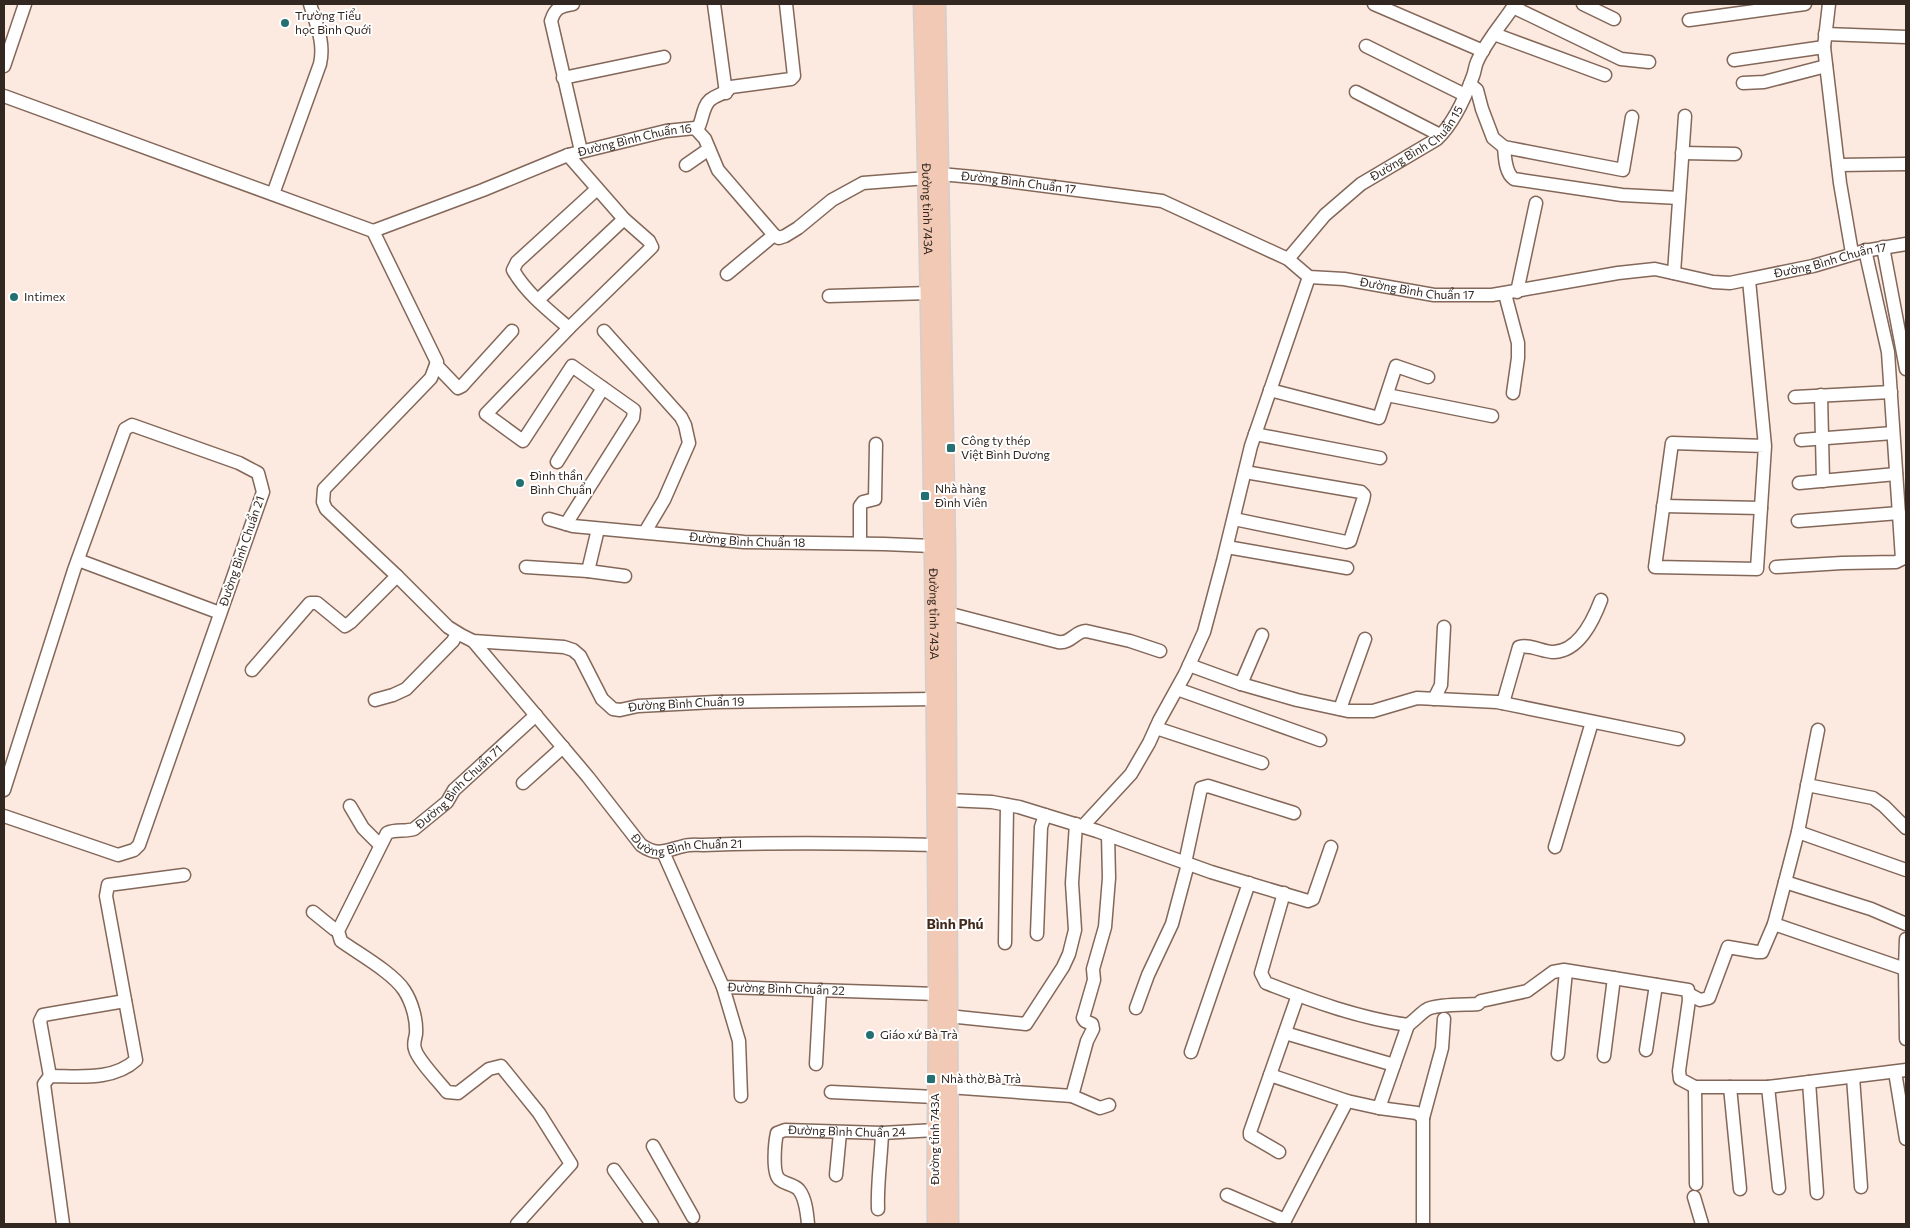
<svg xmlns="http://www.w3.org/2000/svg" width="1910" height="1228" font-family="Commissioner,sans-serif">
<style>
.lines{fill:none;stroke-linecap:round;stroke-linejoin:round}
.minor-casing{stroke:#836759;stroke-width:15}
.major-casing{stroke:#d2cfce;stroke-width:19}
.minor{stroke:#fff;stroke-width:12}
.major{stroke:#f1c9b4;stroke-width:16}
.poi-dot{fill:#236f72;stroke:#fff;stroke-width:2}
.labels{text-anchor:middle;stroke-width:4;stroke-linejoin:round;paint-order:stroke}
.poi-label{font-size:12px;fill:#332721;stroke:#fff;text-anchor:start}
.street-label{font-size:12px;fill:#332721;stroke:#fff}
.neighbourhood-label{font-size:14px;font-weight:bold;fill:#422a1d;stroke:#fff}
</style>
<rect width="100%" height="100%" fill="#fce9df"/>
<g class="lines">
<g class="minor-casing">
<g id="minor">
<path d="M 573,4 C 560,6 555,8 551,21 L 581,151"/>
<path d="M 714,4 L 726,93"/>
<path d="M 1374,4 L 1483,51"/>
<path d="M 1583,4 L 1614,19"/>
<path d="M 1829,4 L 1824,47 L 1840,183 L 1852,253"/>
<path d="M 1513,7 L 1621,59 L 1649,62"/>
<path d="M 1689,20 L 1805,4"/>
<path d="M 1494,34 L 1605,75"/>
<path d="M 1825,34 L 1906,37"/>
<path d="M 1366,46 L 1465,95"/>
<path d="M 1734,60 L 1824,47"/>
<path d="M 4,66 L 25,4"/>
<path d="M 563,78 L 664,57"/>
<path d="M 1743,83 L 1764,82 L 1826,66"/>
<path d="M 1470,84 L 1477,90 L 1482,109 L 1493,138 L 1504,147 L 1623,170 L 1632,117"/>
<path d="M 1356,92 L 1440,135"/>
<path id="s1" d="M 4,96 L 373,231 L 437,362 L 431,378 L 324,489 L 323,502 L 326,509 L 397,576 L 448,627 L 461,635 L 473,641 L 564,647 L 573,650 L 580,656 L 602,699 L 613,709 L 620,710 L 638,706 L 715,702 L 934,699"/>
<path d="M 697,130 C 703,121 702,107 710,100 C 717,94 724,95 731,87 L 791,79 L 794,76 L 786,4"/>
<path d="M 1504,147 C 1505,157 1505,173 1514,179 L 1622,195 L 1679,198"/>
<path d="M 1682,153 L 1735,154"/>
<path d="M 686,165 L 709,149"/>
<path d="M 1838,165 L 1906,164"/>
<path id="s2" d="M 940,174 L 984,178 L 1162,201 L 1288,259 L 1309,277 L 1344,279 L 1434,295 L 1492,295 L 1618,273 L 1655,269 L 1713,282 L 1730,283 L 1813,266 L 1864,251 L 1906,244"/>
<path d="M 273,194 L 320,64 C 325,42 316,24 310,4"/>
<path id="s3" d="M 373,231 L 483,190 L 568,155 L 666,131 L 695,128 L 705,139 L 718,170 L 774,235 L 779,238 L 785,236 L 798,228 L 832,200 L 863,183 L 927,178"/>
<path d="M 1883,247 L 1906,369"/>
<path id="s4" d="M 1288,259 L 1325,215 L 1361,184 L 1437,139 C 1454,123 1465,98 1473,76 C 1475,71 1475,66 1477,62 C 1486,41 1503,23 1515,4"/>
<path d="M 1674,273 L 1685,116"/>
<path d="M 727,274 L 774,235"/>
<path d="M 1749,280 L 1765,446 L 1757,569 L 1655,567 L 1672,443 L 1765,446"/>
<path d="M 1517,292 L 1536,203"/>
<path d="M 1505,294 L 1518,343 L 1518,358 L 1513,393"/>
<path d="M 829,296 L 929,293"/>
<path d="M 538,300 L 624,219"/>
<path d="M 569,328 C 549,311 526,293 513,270 L 517,262 L 597,189"/>
<path d="M 604,331 L 681,417 L 685,425 L 689,443 L 664,500 L 645,532"/>
<path d="M 436,365 L 458,388 L 462,386 L 512,331"/>
<path d="M 1270,390 L 1379,418 L 1396,366 L 1428,377"/>
<path d="M 1387,395 L 1492,416"/>
<path d="M 1821,395 L 1823,481"/>
<path d="M 1795,397 L 1891,392"/>
<path d="M 1255,434 L 1380,458"/>
<path d="M 1801,440 L 1893,433"/>
<path d="M 557,462 L 603,388"/>
<path d="M 1799,483 L 1896,474"/>
<path d="M 1663,506 L 1761,508"/>
<path id="s5" d="M 549,519 L 573,526 L 744,542 L 884,544 L 932,546 L 939,548"/>
<path d="M 1234,519 L 1346,542 L 1350,541 L 1363,500 L 1364,495 L 1361,492 L 1245,472"/>
<path d="M 1798,521 L 1899,513"/>
<path d="M 566,524 L 633,418 L 634,410 L 572,366 L 523,441 L 486,414 L 569,328 L 652,247 L 649,241 L 624,219 L 568,155"/>
<path d="M 598,529 L 588,571 L 625,576"/>
<path d="M 860,543 L 860,506 L 863,502 L 875,499 L 876,444"/>
<path d="M 1227,547 L 1347,568"/>
<path d="M 78,560 L 220,613"/>
<path d="M 526,567 L 588,571"/>
<path d="M 1776,567 L 1842,563 L 1896,562 L 1902,559 L 1888,352 L 1865,250"/>
<path d="M 947,613 L 1058,642 C 1071,644 1075,631 1086,631 L 1130,641 L 1160,651"/>
<path id="s6" d="M 473,641 L 588,777 L 641,845 C 658,857 666,850 684,846 C 690,844 697,845 703,845 C 780,842 858,843 935,845"/>
<path d="M 1189,665 L 1241,684 L 1297,700 L 1348,711 L 1373,711 L 1417,698 L 1497,702 L 1678,739"/>
<path d="M 252,670 L 310,603 L 317,603 L 345,626 L 351,622 L 397,576"/>
<path d="M 1241,684 L 1262,635"/>
<path d="M 1177,689 L 1320,740"/>
<path d="M 1434,699 L 1441,685 L 1444,627"/>
<path d="M 375,700 L 393,695 L 406,689 L 453,641 L 457,633"/>
<path d="M 1503,703 L 1519,647 C 1531,644 1542,652 1554,652 C 1579,651 1593,621 1601,600"/>
<path d="M 1340,709 L 1365,639"/>
<path d="M 1156,728 L 1262,763"/>
<path d="M 523,783 L 563,747"/>
<path d="M 1807,785 L 1873,798 L 1884,806 L 1906,828"/>
<path d="M 4,790 L 74,570 L 125,429 L 132,425 L 239,463 L 258,473 L 263,492 L 139,845 L 134,850 L 118,855 L 4,816"/>
<path d="M 948,800 L 992,802 L 1019,807 L 1097,831 L 1211,872 L 1308,901 L 1313,899 L 1331,847"/>
<path d="M 350,806 L 363,828 L 380,845"/>
<path d="M 1083,826 L 1131,774 L 1149,743 L 1159,721 L 1185,674 L 1204,632 L 1223,561 L 1251,446 L 1309,277"/>
<path d="M 1798,832 L 1906,870"/>
<path d="M 1555,847 L 1592,722"/>
<path id="s7" d="M 663,852 L 723,987 L 937,994"/>
<path d="M 1185,863 L 1201,788 L 1208,786 L 1294,813"/>
<path d="M 1785,882 L 1798,832 L 1818,730"/>
<path d="M 1284,893 L 1261,973 L 1266,983 C 1312,1001 1359,1018 1408,1025 C 1415,1020 1420,1014 1426,1010 C 1434,1004 1466,1005 1478,1004 L 1481,1001 L 1527,991 L 1553,972 L 1564,970 L 1688,990 L 1689,1000 L 1679,1071 L 1680,1079 L 1695,1087 L 1768,1087 L 1906,1070"/>
<path d="M 313,912 L 334,929 L 338,931"/>
<path d="M 1774,924 L 1905,969"/>
<path d="M 1037,934 L 1041,827 L 1045,815"/>
<path d="M 1906,939 L 1905,969 L 1906,1039"/>
<path d="M 1005,943 L 1007,805"/>
<path d="M 723,987 L 739,1041 L 741,1096"/>
<path d="M 1689,994 L 1700,1000 L 1709,998 L 1728,947 L 1757,952 L 1762,952 L 1774,924 L 1785,882 L 1871,909 L 1906,924"/>
<path d="M 1136,1008 L 1148,975 L 1172,924 L 1188,864"/>
<path d="M 948,1016 L 1026,1024 L 1063,967 L 1069,954 L 1075,930 L 1072,883 L 1076,824"/>
<path d="M 1285,1033 L 1394,1065"/>
<path d="M 1646,1050 L 1656,985"/>
<path d="M 1191,1052 L 1249,883"/>
<path d="M 1558,1054 L 1566,971"/>
<path d="M 1604,1056 L 1614,978"/>
<path d="M 816,1064 L 820,990"/>
<path d="M 1895,1072 L 1906,1139"/>
<path d="M 1270,1075 L 1347,1101"/>
<path d="M 50,1076 L 40,1021 L 43,1015 L 125,1001"/>
<path d="M 1853,1077 L 1861,1187"/>
<path d="M 1809,1082 L 1817,1193"/>
<path d="M 948,1087 L 1072,1096 L 1087,1041 L 1093,1029 L 1092,1024 L 1085,1021 L 1083,1018 L 1094,980 L 1093,969 L 1105,927 L 1109,878 L 1108,835"/>
<path d="M 1695,1087 L 1696,1184"/>
<path d="M 1730,1087 L 1740,1189"/>
<path d="M 1768,1087 L 1779,1188"/>
<path d="M 831,1092 L 935,1097"/>
<path d="M 1072,1096 L 1100,1108 L 1109,1105"/>
<path d="M 1379,1108 L 1417,1113 L 1423,1118 L 1423,1224"/>
<path d="M 1423,1118 L 1442,1048 L 1444,1019"/>
<path d="M 653,1146 L 693,1217"/>
<path d="M 1279,1152 L 1250,1135 L 1250,1132 L 1298,995"/>
<path d="M 614,1170 L 652,1224"/>
<path d="M 836,1175 L 840,1133"/>
<path d="M 1227,1195 L 1285,1220"/>
<path d="M 1694,1197 L 1702,1224"/>
<path d="M 878,1209 C 877,1184 881,1159 882,1133"/>
<path d="M 63,1224 L 44,1084 L 50,1076 C 79,1076 113,1081 136,1060 L 106,896 L 108,885 L 184,875"/>
<path id="s8" d="M 517,1224 L 571,1164 L 539,1113 L 501,1066 L 489,1069 L 458,1093 L 447,1092 C 440,1083 417,1059 415,1049 C 413,1044 415,1040 416,1034 C 417,1020 412,1002 404,990 C 393,973 359,954 341,941 L 338,931 L 387,833 C 396,829 405,832 414,829 L 447,802 L 454,790 L 536,715"/>
<path id="s9" d="M 808,1224 C 807,1214 806,1199 799,1190 C 794,1184 784,1184 779,1179 C 772,1172 775,1142 777,1133 L 785,1130 L 882,1133 L 935,1130"/>
<path d="M 1283,1224 L 1347,1101 L 1379,1108 L 1408,1025"/>
</g>
</g>
<g class="major-casing">
<g id="major">
<path id="s10" d="M 922,4 C 931,333 935,662 937,991 C 937,1069 935,1147 936,1224"/>
<path d="M 937,4 L 947,551 L 950,1224"/>
</g>
</g>
<use href="#minor" class="minor"/>
<use href="#major" class="major"/>
</g>
<g class="poi-dot">
<circle cx="285" cy="23" r="5"/>
<circle cx="14" cy="297" r="5"/>
<rect x="946" y="443" width="10" height="10" rx="2.5"/>
<circle cx="520" cy="483" r="5"/>
<rect x="920" y="491" width="10" height="10" rx="2.5"/>
<circle cx="870" cy="1035" r="5"/>
<rect x="926" y="1074" width="10" height="10" rx="2.5"/>
</g>
<g class="labels">
<g class="poi-label">
<text x="295" y="20">Trường Tiểu<tspan x="295" dy="14">học Bình Quới</tspan></text>
<text x="24" y="301">Intimex</text>
<text x="961" y="445">Công ty thép<tspan x="961" dy="14">Việt Bình Dương</tspan></text>
<text x="530" y="480">Đình thần<tspan x="530" dy="14">Bình Chuẩn</tspan></text>
<text x="935" y="493">Nhà hàng<tspan x="935" dy="14">Đình Viên</tspan></text>
<text x="880" y="1039">Giáo xứ Bà Trà</text>
<text x="941" y="1083">Nhà thờ Bà Trà</text>
</g>
<g class="street-label">
<text dy="4" stroke="none"><textPath href="#s4" startOffset="175">Đường Bình Chuẩn 15</textPath></text>
<text dy="4" stroke="none"><textPath href="#s3" startOffset="278">Đường Bình Chuẩn 16</textPath></text>
<text dy="4" stroke="none"><textPath href="#s2" startOffset="79">Đường Bình Chuẩn 17</textPath></text>
<text dy="4" stroke="none"><textPath href="#s10" startOffset="205">Đường tỉnh 743A</textPath></text>
<text dy="4" stroke="none"><textPath href="#s2" startOffset="919">Đường Bình Chuẩn 17</textPath></text>
<text dy="4" stroke="none"><textPath href="#s2" startOffset="499">Đường Bình Chuẩn 17</textPath></text>
<text dy="4" stroke="none"><textPath href="#s5" startOffset="200">Đường Bình Chuẩn 18</textPath></text>
<text transform="translate(242 551) rotate(-71)" y="4">Đường Bình Chuẩn 21</text>
<text dy="4" stroke="none"><textPath href="#s10" startOffset="610">Đường tỉnh 743A</textPath></text>
<text dy="4" stroke="none"><textPath href="#s1" startOffset="1176">Đường Bình Chuẩn 19</textPath></text>
<text dy="4" stroke="none"><textPath href="#s8" startOffset="669">Đường Bình Chuẩn 71</textPath></text>
<text dy="4" stroke="none"><textPath href="#s6" startOffset="310">Đường Bình Chuẩn 21</textPath></text>
<text dy="4" stroke="none"><textPath href="#s7" startOffset="211">Đường Bình Chuẩn 22</textPath></text>
<text dy="4" stroke="none"><textPath href="#s9" startOffset="176">Đường Bình Chuẩn 24</textPath></text>
<text transform="translate(935 1139) rotate(-90)" y="4">Đường tỉnh 743A</text>
</g>
<g class="neighbourhood-label">
<text x="955" y="929">Bình Phú</text>
</g>
</g>
<rect width="1910" height="1228" fill="none" stroke="#332721" stroke-width="10"/>
</svg>
